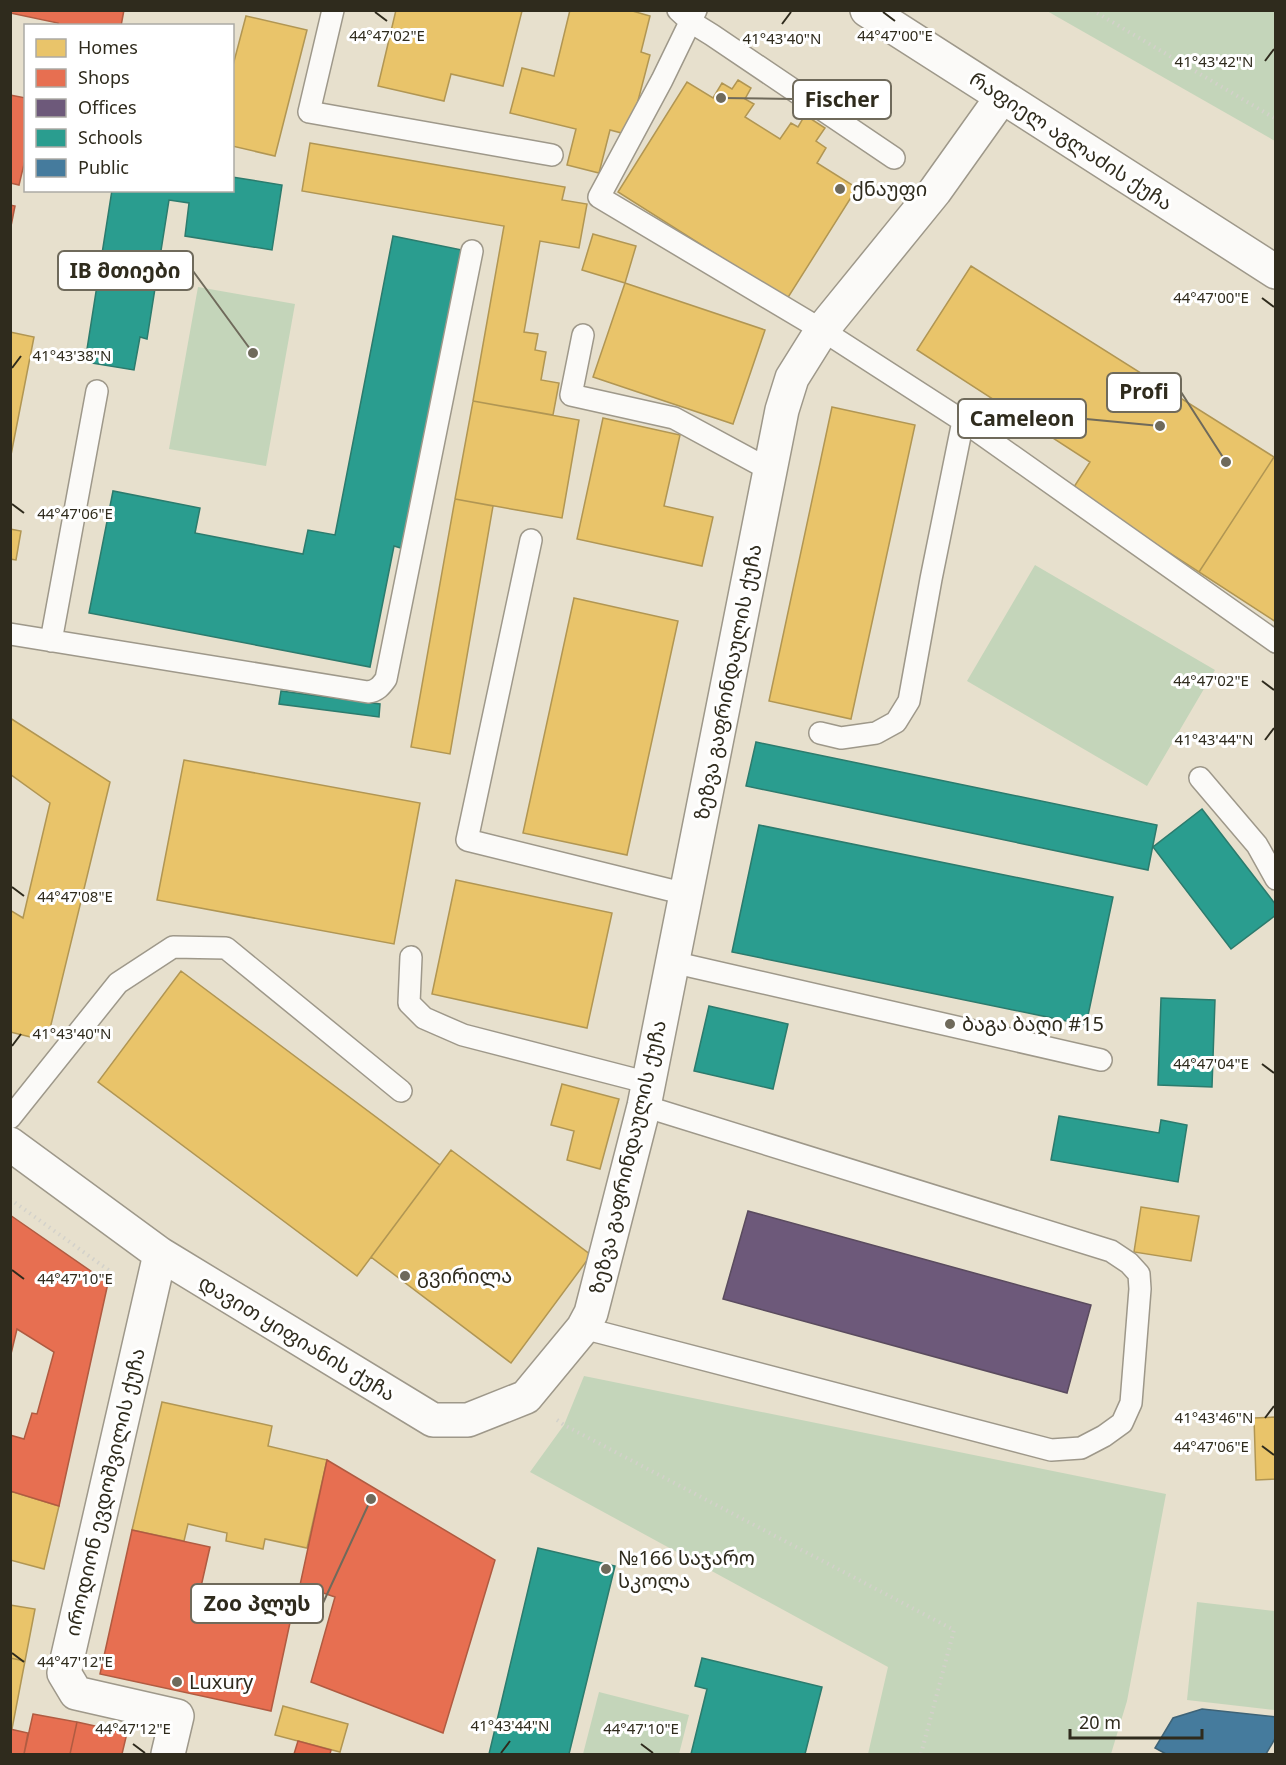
<svg xmlns="http://www.w3.org/2000/svg" width="1286" height="1765" font-family="Georgia,'Noto Sans Georgian',serif">
<style>
.green{fill:#c4d5ba}
.homes{fill:#e9c46a;stroke:#b19653;stroke-width:1.5}
.shops{fill:#e76f51;stroke:#b05b41;stroke-width:1.5}
.offices{fill:#6d597a;stroke:#5a4b5e;stroke-width:1.5}
.schools{fill:#2a9d8f;stroke:#2c7b6d;stroke-width:1.5}
.public{fill:#457b9d;stroke:#3e6377;stroke-width:1.5}
.lines{fill:none;stroke-linecap:round;stroke-linejoin:round}
.service-casing{stroke:#9e988a;stroke-width:24}
.minor-casing{stroke:#9e988a;stroke-width:36}
.tertiary-casing{stroke:#9e988a;stroke-width:36}
.path{stroke:#d3d1ca;stroke-width:4;stroke-dasharray:1.5 4.5;stroke-linecap:butt}
.service{stroke:#fbfaf8;stroke-width:21}
.minor{stroke:#fbfaf8;stroke-width:33}
.tertiary{stroke:#fbfaf8;stroke-width:33}
.ticks{fill:none;stroke:#2f2b1d;stroke-width:2}
.poi-dot{fill:#6f6a5b;stroke:#fff;stroke-width:2}
.labels{text-anchor:middle;stroke-width:6;stroke-linejoin:round;paint-order:stroke}
.street-label{font-size:20px;fill:#2f2b1d;stroke:#fff}
.poi-label{font-size:20px;fill:#2f2b1d;stroke:#fff;text-anchor:start}
.ticks-label{font-size:15px;text-anchor:middle;fill:#2f2b1d;stroke:#fff;stroke-width:6;stroke-linejoin:round;paint-order:stroke}
.leader{fill:none;stroke:#6f6a5b;stroke-width:2}
.callout-dot{fill:#6f6a5b;stroke:#fff;stroke-width:2}
.callout{fill:#fff;stroke:#6f6a5b;stroke-width:2}
.callout-label{font-size:21px;text-anchor:middle;font-weight:bold;fill:#2f2b1d}
</style>
<rect width="100%" height="100%" fill="#e7e0cd"/>
<path class="green" d="M 1047,11 L 1275,11 L 1275,141 Z
M 198,287 L 295,304 L 266,466 L 169,449 Z
M 1035,565 L 1215,670 L 1147,786 L 967,681 Z
M 584,1376 L 1166,1494 L 1127,1701 L 1111,1754 L 868,1754 L 888,1667 L 530,1472 L 564,1425 Z
M 1197,1602 L 1275,1611 L 1275,1710 L 1187,1700 Z
M 599,1692 L 689,1715 L 679,1754 L 583,1754 Z"/>
<path class="homes" d="M 396,10 L 522,11 L 503,86 L 451,74 L 444,101 L 378,86 Z
M 570,10 L 629,10 L 650,16 L 641,52 L 650,55 L 629,135 L 610,130 L 599,173 L 567,165 L 576,129 L 510,113 L 522,68 L 554,76 Z
M 246,16 L 307,30 L 275,156 L 232,146 L 232,69 Z
M 738,80 L 751,88 L 745,99 L 754,104 L 745,117 L 780,139 L 791,123 L 798,127 L 805,115 L 825,128 L 816,141 L 826,148 L 817,163 L 857,188 L 787,299 L 618,192 L 687,82 L 713,98 L 722,83 L 732,89 Z
M 310,143 L 565,187 L 562,200 L 587,204 L 579,248 L 540,241 L 524,332 L 538,334 L 535,350 L 546,352 L 541,380 L 559,383 L 553,415 L 473,401 L 504,226 L 302,191 Z
M 593,234 L 636,246 L 625,283 L 582,270 Z
M 971,266 L 1274,457 L 1199,572 L 1072,490 L 1090,462 L 917,350 Z
M 625,283 L 765,330 L 733,424 L 593,377 Z
M 10,332 L 34,337 L 10,460 Z
M 473,401 L 579,420 L 562,518 L 455,499 Z
M 832,407 L 915,425 L 851,719 L 769,701 Z
M 603,418 L 680,435 L 664,506 L 713,517 L 702,566 L 577,539 Z
M 1274,457 L 1276,458 L 1276,622 L 1199,572 Z
M 455,499 L 493,506 L 450,754 L 411,747 Z
M 10,529 L 21,531 L 16,560 L 10,559 Z
M 574,598 L 678,621 L 627,855 L 523,833 Z
M 10,718 L 110,782 L 47,1041 L 10,1032 L 10,910 L 23,918 L 50,803 L 10,774 Z
M 184,760 L 420,803 L 394,944 L 157,900 Z
M 456,880 L 612,913 L 587,1028 L 432,994 Z
M 181,971 L 440,1165 L 357,1276 L 98,1082 Z
M 562,1084 L 619,1099 L 600,1169 L 567,1160 L 574,1131 L 551,1125 Z
M 451,1150 L 591,1255 L 511,1363 L 371,1257 Z
M 1141,1207 L 1199,1216 L 1191,1261 L 1134,1252 Z
M 162,1402 L 272,1426 L 268,1446 L 327,1460 L 307,1548 L 265,1539 L 263,1549 L 226,1541 L 227,1533 L 188,1524 L 184,1541 L 132,1530 Z
M 1276,1417 L 1276,1479 L 1256,1480 L 1254,1418 Z
M 10,1491 L 59,1506 L 44,1569 L 10,1560 Z
M 10,1605 L 35,1609 L 25,1661 L 10,1658 Z
M 10,1658 L 25,1661 L 12,1729 L 10,1729 Z
M 283,1706 L 348,1724 L 340,1752 L 275,1735 Z"/>
<path class="shops" d="M 10,10 L 124,10 L 121,26 L 58,26 L 58,23 L 10,13 Z
M 10,95 L 26,98 L 26,156 L 19,185 L 10,183 Z
M 10,205 L 15,206 L 10,231 Z
M 10,1215 L 108,1283 L 59,1506 L 10,1491 L 10,1435 L 24,1439 L 32,1413 L 37,1414 L 54,1352 L 17,1329 L 10,1358 Z
M 327,1460 L 495,1560 L 443,1733 L 311,1682 L 335,1597 L 300,1585 Z
M 132,1530 L 210,1547 L 195,1613 L 234,1622 L 238,1606 L 291,1618 L 271,1711 L 100,1674 Z
M 33,1714 L 77,1722 L 70,1754 L 24,1754 Z
M 77,1722 L 127,1733 L 122,1754 L 70,1754 Z
M 10,1729 L 28,1733 L 24,1754 L 10,1754 Z
M 298,1741 L 331,1750 L 330,1754 L 294,1754 Z"/>
<path class="offices" d="M 748,1211 L 1091,1305 L 1067,1393 L 723,1299 Z"/>
<path class="schools" d="M 232,177 L 282,185 L 272,250 L 185,236 L 189,203 L 169,200 L 147,339 L 140,337 L 134,370 L 85,362 L 112,190 L 232,190 Z
M 393,236 L 462,250 L 404,549 L 394,546 L 370,667 L 89,613 L 113,491 L 200,508 L 195,533 L 303,554 L 308,530 L 335,535 Z
M 281,691 L 380,704 L 379,717 L 279,704 Z
M 756,742 L 1157,825 L 1148,870 L 746,786 Z
M 1202,809 L 1276,905 L 1276,915 L 1231,949 L 1153,847 Z
M 759,825 L 1113,897 L 1086,1025 L 732,952 Z
M 1161,998 L 1215,1000 L 1212,1087 L 1158,1085 Z
M 709,1006 L 788,1024 L 773,1089 L 694,1071 Z
M 1059,1116 L 1159,1133 L 1161,1120 L 1187,1125 L 1178,1182 L 1051,1160 Z
M 538,1548 L 615,1566 L 569,1754 L 489,1754 Z
M 702,1658 L 822,1687 L 805,1754 L 691,1754 L 707,1689 L 695,1686 Z"/>
<path class="public" d="M 1202,1709 L 1276,1717 L 1276,1737 L 1266,1754 L 1166,1754 L 1155,1748 L 1173,1718 Z"/>
<g class="lines">
<g class="service-casing">
<path id="service" d="M 333,10 L 309,112 L 552,155
M 678,10 L 691,22 L 712,35 L 894,158
M 696,10 L 662,80 L 599,197 L 822,330 L 963,421 L 931,579 L 909,701 L 896,722 L 876,733 L 841,738 L 820,733
M 583,335 L 571,395 L 674,418 L 770,470
M 963,421 L 1276,642
M 531,540 L 467,840 L 686,894
M 10,634 L 368,692 C 377,691 381,686 386,679 L 472,251
M 51,641 L 97,391
M 1200,778 L 1257,845 L 1276,879
M 411,957 L 409,1003 L 424,1018 L 463,1035 L 649,1083
M 672,962 L 1101,1060
M 10,1118 L 118,983 L 173,947 L 226,948 L 401,1091
M 583,1328 L 1051,1450 L 1081,1448 L 1104,1436 L 1122,1423 L 1131,1403 L 1140,1289 L 1139,1274 L 1129,1263 L 1111,1251 L 644,1106"/>
</g>
<g class="minor-casing">
<path id="minor" d="M 10,1144 L 160,1254 L 433,1420 L 468,1420 L 526,1397 L 583,1328 L 591,1313 L 644,1106 L 782,410 L 792,378 L 822,330 L 935,191 L 1002,97
M 160,1254 L 64,1673 L 76,1693 L 177,1716 L 168,1754"/>
</g>
<g class="tertiary-casing">
<path id="tertiary" d="M 867,10 L 1276,272"/>
</g>
<path class="path" d="M 1092,10 L 1276,119
M 10,1199 L 114,1274
M 557,1420 L 564,1425 L 954,1630 L 921,1754"/>
<use href="#service" class="service"/>
<use href="#minor" class="minor"/>
<use href="#tertiary" class="tertiary"/>
</g>
<path class="ticks" d="M 375,12 L 387,21M 883,12 L 895,21M 782,24 L 791,12M 1265,61 L 1274,49M 1262,298 L 1274,307M 12,368 L 21,356M 12,504 L 24,513M 1262,681 L 1274,690M 1265,740 L 1274,728M 12,887 L 24,896M 12,1046 L 21,1034M 1262,1064 L 1274,1073M 12,1270 L 24,1279M 1265,1418 L 1274,1406M 1262,1446 L 1274,1455M 12,1653 L 24,1662M 133,1744 L 145,1753M 641,1744 L 653,1753M 501,1753 L 510,1741"/>
<g class="poi-dot">
<circle cx="840" cy="189" r="6"/>
<circle cx="950" cy="1024" r="6"/>
<circle cx="405" cy="1276" r="6"/>
<circle cx="606" cy="1569" r="6"/>
<circle cx="177" cy="1682" r="6"/>
</g>
<g class="labels">
<g class="street-label">
<text transform="translate(1071 141) rotate(33)" y="7">რაფიელ აგლაძის ქუჩა</text>
<text transform="translate(728 682) rotate(-79)" y="7">ზეზვა გაფრინდაულის ქუჩა</text>
<text transform="translate(628 1157) rotate(-77)" y="7">ზეზვა გაფრინდაულის ქუჩა</text>
<text transform="translate(297 1338) rotate(31)" y="7">დავით ყიფიანის ქუჩა</text>
<text transform="translate(105 1492) rotate(-77)" y="7">იროდიონ ევდოშვილის ქუჩა</text>
</g>
<g class="poi-label">
<text x="852" y="196">ქნაუფი</text>
<text x="962" y="1031">ბაგა ბაღი #15</text>
<text x="417" y="1283">გვირილა</text>
<text x="618" y="1565">№166 საჯარო<tspan x="618" dy="23">სკოლა</tspan></text>
<text x="189" y="1689">Luxury</text>
</g>
</g>
<g class="ticks-label">
<text x="387" y="41">44°47'02"E</text>
<text x="895" y="41">44°47'00"E</text>
<text x="782" y="44">41°43'40"N</text>
<text x="1214" y="67">41°43'42"N</text>
<text x="1211" y="303">44°47'00"E</text>
<text x="72" y="361">41°43'38"N</text>
<text x="75" y="519">44°47'06"E</text>
<text x="1211" y="686">44°47'02"E</text>
<text x="1214" y="745">41°43'44"N</text>
<text x="75" y="902">44°47'08"E</text>
<text x="72" y="1039">41°43'40"N</text>
<text x="1211" y="1069">44°47'04"E</text>
<text x="75" y="1284">44°47'10"E</text>
<text x="1214" y="1423">41°43'46"N</text>
<text x="1211" y="1452">44°47'06"E</text>
<text x="75" y="1667">44°47'12"E</text>
<text x="510" y="1731">41°43'44"N</text>
<text x="133" y="1734">44°47'12"E</text>
<text x="641" y="1734">44°47'10"E</text>
</g>
<path class="leader" d="M721 98L793 99M253 353L193 271M1226 462L1181 392M1160 426L1086 419M371 1499L323 1603"/>
<g class="callout-dot">
<circle cx="721" cy="98" r="6"/>
<circle cx="253" cy="353" r="6"/>
<circle cx="1226" cy="462" r="6"/>
<circle cx="1160" cy="426" r="6"/>
<circle cx="371" cy="1499" r="6"/>
</g>
<g class="callout">
<rect x="793" y="80" width="98" height="39" rx="6"/>
<rect x="58" y="251" width="135" height="39" rx="6"/>
<rect x="1107" y="373" width="74" height="39" rx="6"/>
<rect x="958" y="399" width="128" height="39" rx="6"/>
<rect x="191" y="1584" width="132" height="39" rx="6"/>
</g>
<g class="callout-label">
<text x="842" y="107">Fischer</text>
<text x="125" y="278">IB მთიები</text>
<text x="1144" y="399">Profi</text>
<text x="1022" y="426">Cameleon</text>
<text x="257" y="1611">Zoo პლუს</text>
</g>
<rect width="1286" height="1765" fill="none" stroke="#2f2b1d" stroke-width="24"/>
<rect x="24" y="24" width="210" height="168" fill="#ffffff" stroke="#acaaa5" stroke-width="1.5"/>
<rect x="36" y="39" width="30" height="18" fill="#e9c46a" stroke="#acaaa5" stroke-width="1.5"/>
<text x="78" y="54" font-size="18" fill="#2f2b1d">Homes</text>
<rect x="36" y="69" width="30" height="18" fill="#e76f51" stroke="#acaaa5" stroke-width="1.5"/>
<text x="78" y="84" font-size="18" fill="#2f2b1d">Shops</text>
<rect x="36" y="99" width="30" height="18" fill="#6d597a" stroke="#acaaa5" stroke-width="1.5"/>
<text x="78" y="114" font-size="18" fill="#2f2b1d">Offices</text>
<rect x="36" y="129" width="30" height="18" fill="#2a9d8f" stroke="#acaaa5" stroke-width="1.5"/>
<text x="78" y="144" font-size="18" fill="#2f2b1d">Schools</text>
<rect x="36" y="159" width="30" height="18" fill="#457b9d" stroke="#acaaa5" stroke-width="1.5"/>
<text x="78" y="174" font-size="18" fill="#2f2b1d">Public</text>
<path d="M1070 1729v9h132v-9" fill="none" stroke="#2f2b1d" stroke-width="3"/>
<text x="1079" y="1729" font-size="18" fill="#2f2b1d" stroke="#ffffff" stroke-width="4.5" paint-order="stroke">20 m</text>
</svg>
